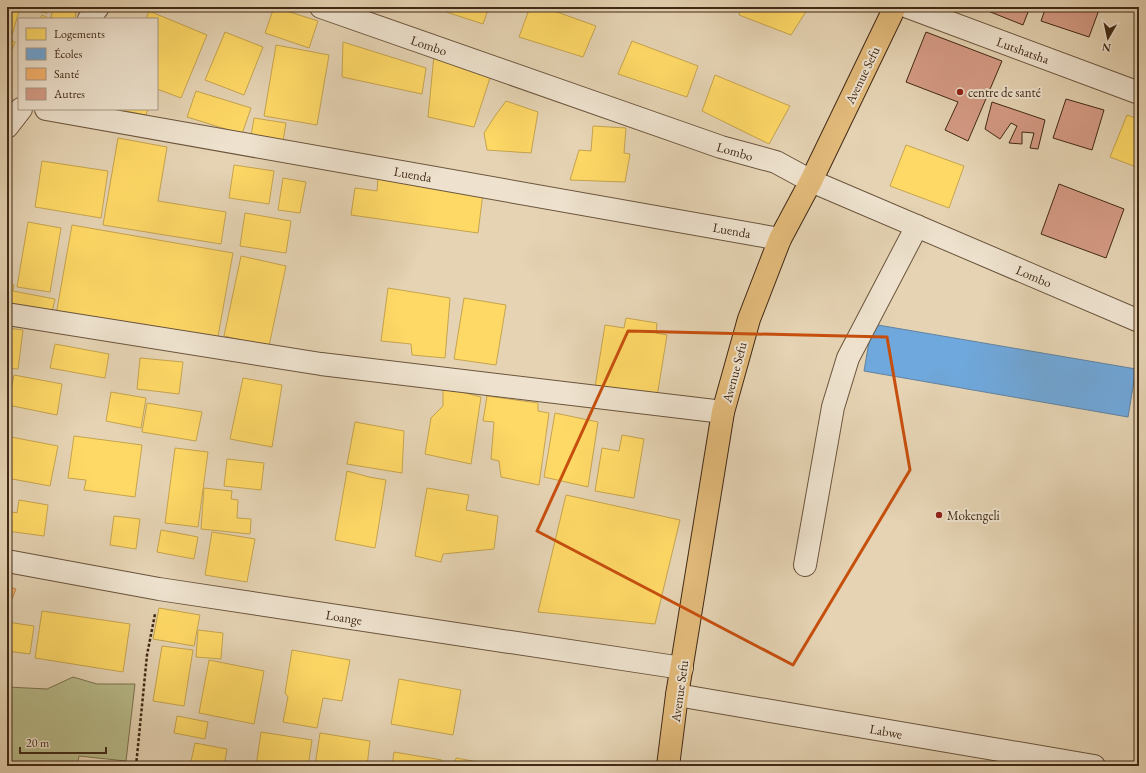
<svg xmlns="http://www.w3.org/2000/svg" width="1146" height="773" font-family="'EB Garamond',serif">
<style>
.green{fill:#b8bb8a;stroke:#7c7250}
.homes{fill:#ffd966;stroke:#c6a44e}
.schools{fill:#6fa8dc;stroke:#6182a0}
.health{fill:#f6b26b;stroke:#c08951}
.building{fill:#d59b85;stroke:#412915}
.lines{fill:none;stroke-linecap:round;stroke-linejoin:round}
.minor-casing{stroke:#6a543c;stroke-width:24}
.major-casing{stroke:#412915;stroke-width:24}
.path{stroke:#412915;stroke-width:2.5;stroke-dasharray:3 2;stroke-linecap:butt}
.minor{stroke:#eee2ce;stroke-width:22}
.major{stroke:#e2ba7a;stroke-width:22}
.marked{fill:none;stroke:#c74f0e;stroke-width:3;stroke-linejoin:round}
.poi-dot{fill:#8f2418;stroke:#eee2ce;stroke-width:1.5}
.labels{text-anchor:middle;stroke-width:4;stroke-linejoin:round;paint-order:stroke}
.street-label{font-size:13px;fill:#412915;stroke:#eee2ce}
.poi-label{font-size:13px;fill:#412915;stroke:#eee2ce;text-anchor:start}
</style>
<rect width="100%" height="100%" fill="#e5d3b3"/>
<filter id="stains"><feTurbulence type="fractalNoise" baseFrequency=".005" numOctaves="4"/><feColorMatrix values="0 0 0 0 .2 0 0 0 0 .09 0 0 0 0 .02 0 0 0 .5 -.17"/></filter>
<radialGradient id="worn" r=".72"><stop offset=".6" stop-color="#630" stop-opacity="0"/><stop offset="1" stop-color="#630" stop-opacity=".3"/></radialGradient>
<path class="green" d="M 73,677 L 97,684 L 135,684 L 126,761 L 79,756 L 77,766 L 7,766 L 9,750 L 7,749 L 7,687 L 47,689 Z"/>
<path class="homes" d="M 7,7 L 20,8 L 12,35 L 7,33 Z
M 38,7 L 48,7 L 47,13 L 37,11 Z
M 274,7 L 318,21 L 309,48 L 265,33 Z
M 431,7 L 489,7 L 483,24 Z
M 530,7 L 543,7 L 596,26 L 583,57 L 519,37 Z
M 741,7 L 809,7 L 791,35 L 739,15 Z
M 53,8 L 76,12 L 75,19 L 59,19 L 51,18 Z
M 149,11 L 207,35 L 181,98 L 157,89 L 157,19 L 146,19 Z
M 42,15 L 50,19 L 40,19 Z
M 225,32 L 263,47 L 244,95 L 205,80 Z
M 7,39 L 15,42 L 7,62 Z
M 632,41 L 698,66 L 687,97 L 618,74 Z
M 343,42 L 426,68 L 422,94 L 342,77 Z
M 276,45 L 329,55 L 317,125 L 264,116 Z
M 434,55 L 490,78 L 474,127 L 428,117 Z
M 715,75 L 790,106 L 769,144 L 702,111 Z
M 196,91 L 251,108 L 242,134 L 187,117 Z
M 506,101 L 538,112 L 531,153 L 487,150 L 484,133 L 495,116 Z
M 115,109 L 148,109 L 146,115 Z
M 1127,115 L 1139,119 L 1139,168 L 1110,157 Z
M 254,118 L 286,123 L 282,147 L 250,142 Z
M 593,126 L 626,128 L 624,153 L 630,154 L 625,182 L 570,180 L 579,150 L 591,151 Z
M 118,138 L 167,147 L 158,201 L 226,212 L 221,244 L 103,225 Z
M 906,145 L 964,166 L 949,208 L 890,186 Z
M 42,161 L 108,171 L 101,218 L 35,207 Z
M 234,165 L 274,171 L 269,204 L 229,198 Z
M 283,178 L 306,182 L 300,213 L 278,210 Z
M 378,178 L 483,193 L 478,233 L 351,215 L 355,188 L 377,191 Z
M 245,213 L 291,221 L 286,253 L 240,246 Z
M 28,222 L 61,228 L 50,292 L 17,287 Z
M 72,225 L 233,253 L 217,342 L 56,315 Z
M 241,256 L 286,266 L 269,346 L 224,336 Z
M 7,283 L 14,285 L 13,291 L 55,299 L 52,312 L 7,304 Z
M 388,288 L 450,298 L 445,358 L 412,355 L 411,344 L 381,341 Z
M 464,298 L 506,305 L 496,365 L 454,359 Z
M 626,318 L 657,323 L 656,333 L 667,335 L 657,397 L 595,387 L 605,325 L 624,328 Z
M 7,328 L 23,330 L 18,369 L 7,368 Z
M 55,344 L 109,354 L 105,378 L 50,368 Z
M 140,358 L 183,362 L 179,394 L 137,389 Z
M 14,375 L 62,384 L 57,415 L 8,405 Z
M 243,378 L 282,385 L 272,447 L 230,439 Z
M 443,387 L 481,397 L 471,464 L 425,454 L 431,418 L 443,406 Z
M 111,392 L 146,398 L 141,428 L 106,421 Z
M 487,396 L 538,403 L 538,411 L 549,413 L 539,485 L 501,477 L 499,461 L 491,459 L 494,422 L 483,421 Z
M 147,403 L 202,412 L 196,441 L 142,432 Z
M 555,413 L 598,422 L 588,487 L 544,477 Z
M 355,422 L 404,431 L 402,473 L 347,464 Z
M 622,435 L 644,439 L 634,498 L 595,491 L 602,448 L 619,451 Z
M 74,436 L 142,445 L 135,497 L 84,490 L 86,480 L 68,478 Z
M 11,437 L 58,446 L 50,486 L 7,478 L 7,456 Z
M 175,448 L 208,452 L 198,527 L 165,523 Z
M 227,459 L 264,463 L 261,490 L 224,486 Z
M 347,471 L 369,477 L 386,480 L 375,548 L 335,540 Z
M 204,488 L 232,491 L 231,499 L 238,500 L 237,518 L 251,519 L 250,534 L 201,529 Z
M 427,488 L 469,495 L 466,510 L 498,516 L 494,549 L 443,554 L 441,562 L 415,556 Z
M 566,495 L 680,520 L 655,624 L 538,612 Z
M 19,500 L 48,505 L 44,536 L 7,531 L 7,511 L 17,513 Z
M 114,516 L 140,519 L 136,549 L 110,545 Z
M 161,530 L 198,537 L 194,559 L 157,552 Z
M 212,532 L 255,539 L 247,582 L 205,575 Z
M 159,608 L 200,615 L 194,646 L 153,639 Z
M 42,611 L 130,624 L 123,672 L 35,658 Z
M 7,622 L 34,626 L 30,654 L 7,651 Z
M 198,630 L 223,633 L 221,659 L 196,657 Z
M 162,646 L 193,650 L 184,706 L 153,701 Z
M 292,650 L 350,660 L 342,701 L 323,698 L 317,728 L 283,722 L 288,697 L 285,693 Z
M 209,660 L 264,671 L 254,724 L 199,713 Z
M 399,679 L 461,690 L 453,735 L 391,724 Z
M 177,716 L 208,722 L 205,739 L 174,733 Z
M 261,732 L 312,740 L 308,766 L 256,766 Z
M 320,733 L 370,741 L 367,766 L 315,766 Z
M 195,743 L 227,749 L 224,766 L 190,766 Z
M 394,752 L 442,760 L 441,766 L 392,766 Z
M 456,758 L 501,766 L 454,766 Z"/>
<path class="schools" d="M 872,324 L 1136,369 L 1128,417 L 864,371 Z"/>
<path class="health" d="M 7,586 L 16,589 L 12,599 L 7,597 Z"/>
<path class="building" d="M 978,7 L 1030,7 L 1023,25 Z
M 1046,7 L 1100,7 L 1089,37 L 1041,21 Z
M 926,32 L 1002,61 L 968,141 L 945,130 L 958,102 L 906,82 Z
M 1066,99 L 1104,110 L 1092,150 L 1053,138 Z
M 992,102 L 1045,120 L 1038,149 L 1030,148 L 1034,133 L 1022,132 L 1022,144 L 1009,143 L 1017,126 L 1011,123 L 1000,139 L 985,129 Z
M 1059,184 L 1124,209 L 1106,258 L 1041,234 Z"/>
<g class="lines">
<g class="minor-casing">
<path id="minor" d="M 321,7 L 721,147 L 776,162 L 811,181 L 1139,321
M 908,7 L 1139,93
M 89,19 L 98,7
M 46,109 L 780,239
M 7,127 L 21,109
M 7,314 L 321,364 L 723,412
M 7,561 L 159,589 L 682,668
M 805,565 L 833,407 L 848,358 L 917,226
M 677,695 L 1094,766"/>
</g>
<g class="major-casing">
<path id="major" d="M 668,766 L 677,695 L 723,412 L 749,319 L 780,239 L 811,181 L 895,7"/>
</g>
<path class="path" d="M 136,766 L 147,655 L 155,614"/>
<use href="#minor" class="minor"/>
<use href="#major" class="major"/>
</g>
<path class="marked" d="M 628,331 L 887,337 L 910,470 L 793,665 L 537,531 Z"/>
<g class="poi-dot">
<circle cx="960" cy="92" r="4"/>
<circle cx="939" cy="515" r="4"/>
</g>
<g class="labels">
<g class="street-label">
<text transform="translate(429 45) rotate(19)" y="5">Lombo</text>
<text transform="translate(1023 50) rotate(20)" y="5">Lutshatsha</text>
<text transform="translate(862 75) rotate(-64)" y="5">Avenue Sefu</text>
<text transform="translate(735 151) rotate(16)" y="5">Lombo</text>
<text transform="translate(413 174) rotate(10)" y="5">Luenda</text>
<text transform="translate(732 230) rotate(10)" y="5">Luenda</text>
<text transform="translate(1034 276) rotate(23)" y="5">Lombo</text>
<text transform="translate(734 372) rotate(-75)" y="5">Avenue Sefu</text>
<text transform="translate(344 617) rotate(9)" y="5">Loange</text>
<text transform="translate(679 691) rotate(-82)" y="5">Avenue Sefu</text>
<text transform="translate(886 731) rotate(10)" y="5">Labwe</text>
</g>
<g class="poi-label">
<text x="968" y="97">centre de santé</text>
<text x="947" y="520">Mokengeli</text>
</g>
</g>
<rect width="1146" height="773" fill="none" stroke="#e5d3b3" stroke-width="24"/>
<rect x="8" y="8" width="1130" height="757" fill="none" stroke="#412915" stroke-width="2"/>
<rect x="12" y="12" width="1122" height="749" fill="none" stroke="#412915"/>
<rect x="18" y="18" width="140" height="92" fill="#eee2ce" stroke="#a99884"/>
<rect x="26" y="28" width="20" height="12" fill="#ffd966" stroke="#a99884"/>
<text x="54" y="38" font-size="12" fill="#412915">Logements</text>
<rect x="26" y="48" width="20" height="12" fill="#6fa8dc" stroke="#a99884"/>
<text x="54" y="58" font-size="12" fill="#412915">Écoles</text>
<rect x="26" y="68" width="20" height="12" fill="#f6b26b" stroke="#a99884"/>
<text x="54" y="78" font-size="12" fill="#412915">Santé</text>
<rect x="26" y="88" width="20" height="12" fill="#d59b85" stroke="#a99884"/>
<text x="54" y="98" font-size="12" fill="#412915">Autres</text>
<g transform="translate(1108 38) rotate(189)" stroke="#eee2ce" stroke-width="3" paint-order="stroke">
<path d="M0-3L7 15L0 10L-7 15Z" fill="#412915"/>
<text y="-6" font-size="11" font-weight="bold" text-anchor="middle" fill="#412915">N</text>
</g>
<path d="M20 747v6h86v-6" fill="none" stroke="#412915" stroke-width="2"/>
<text x="26" y="747" font-size="12" fill="#412915" stroke="#eee2ce" stroke-width="3" paint-order="stroke">20 m</text>
<rect width="100%" height="100%" filter="url(#stains)"/>
<rect width="100%" height="100%" fill="url(#worn)"/>
</svg>
